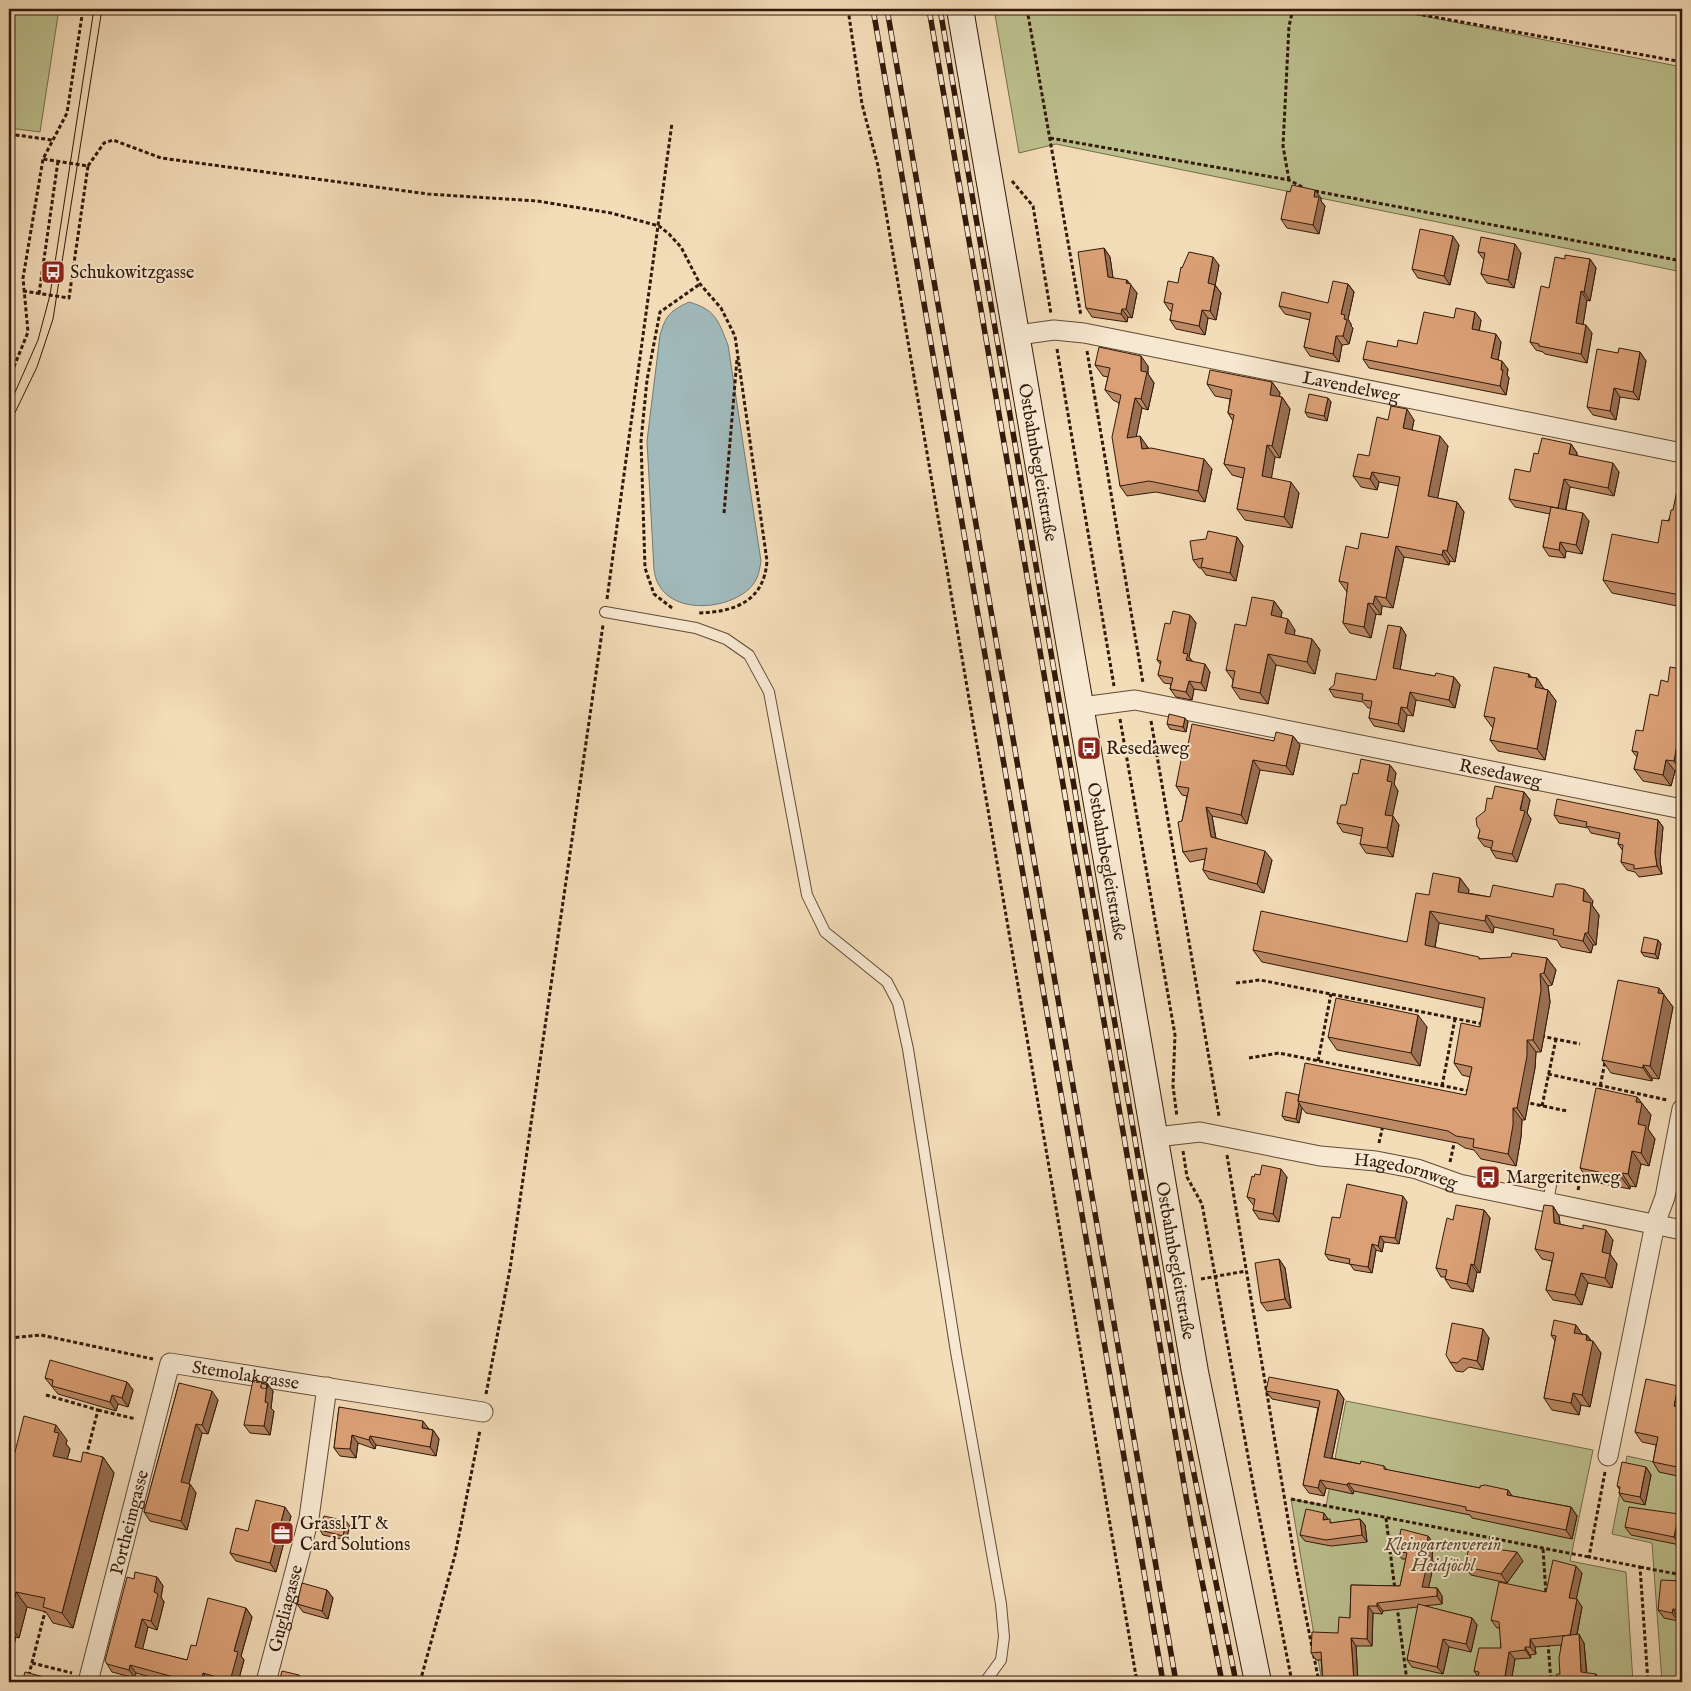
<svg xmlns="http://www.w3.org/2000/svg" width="1691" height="1691" font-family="'IM FELL English',serif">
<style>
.green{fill:#bcc08e;stroke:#776c4c}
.water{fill:#a0b9ba;stroke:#747974}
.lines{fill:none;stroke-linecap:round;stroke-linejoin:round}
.lane-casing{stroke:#624a36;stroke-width:12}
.street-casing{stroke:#624a36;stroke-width:21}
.secondary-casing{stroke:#32190a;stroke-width:28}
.path{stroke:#32190a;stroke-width:3;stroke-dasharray:4 2.5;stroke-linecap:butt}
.lane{stroke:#f7e8d1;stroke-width:10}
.street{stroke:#f7e8d1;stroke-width:19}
.secondary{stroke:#f7e8d1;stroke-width:26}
.tram{stroke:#32190a;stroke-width:1}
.rail-casing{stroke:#32190a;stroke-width:5.5}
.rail{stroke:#f7e8d1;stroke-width:4;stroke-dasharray:11;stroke-linecap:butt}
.wall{fill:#bc8a65;stroke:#32190a}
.shaded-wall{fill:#997053;stroke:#32190a}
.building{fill:#dba076;stroke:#32190a}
.labels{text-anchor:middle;stroke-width:4;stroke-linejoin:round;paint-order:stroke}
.poi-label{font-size:18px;fill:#32190a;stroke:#f7e8d1;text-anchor:start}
.street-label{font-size:18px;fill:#32190a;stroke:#f7e8d1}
.park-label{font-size:18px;font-style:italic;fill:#5b4b32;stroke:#f7e8d1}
</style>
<rect width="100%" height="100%" fill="#f3dcb8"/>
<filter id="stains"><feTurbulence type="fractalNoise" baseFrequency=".004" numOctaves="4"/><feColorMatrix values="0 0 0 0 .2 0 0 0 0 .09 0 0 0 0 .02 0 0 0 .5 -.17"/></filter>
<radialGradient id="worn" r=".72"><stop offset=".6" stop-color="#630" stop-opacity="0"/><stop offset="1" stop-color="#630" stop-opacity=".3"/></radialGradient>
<path class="green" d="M 9,9 L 59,9 L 40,132 L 9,128 Z
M 994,9 L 1388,9 L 1682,67 L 1682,272 L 1056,144 L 1019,153 Z
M 1346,1401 L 1593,1450 L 1570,1561 L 1626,1572 L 1633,1682 L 1322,1682 L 1291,1499 L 1326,1506 Z
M 1627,1456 L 1682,1468 L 1682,1682 L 1662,1682 L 1652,1543 L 1612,1534 Z"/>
<path class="water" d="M 689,302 C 716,310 718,320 728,345 L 761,561 C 760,567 759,574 756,580 C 740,609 676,617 659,585 C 656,581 655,575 654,570 L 647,441 L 660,335 C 666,315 670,311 689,302 Z"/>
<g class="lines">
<g class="lane-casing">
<path id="lane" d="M 605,612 L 696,628 L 726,639 L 749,655 L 769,692 L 807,895 L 825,932 L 887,982 L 898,1003 L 908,1049 L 956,1352 L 1001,1604 L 1004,1637 L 1001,1660 L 985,1682
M 1548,1203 L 1551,1185"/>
</g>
<g class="street-casing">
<g id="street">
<path id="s1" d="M 1018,335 L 1054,330 L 1084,333 L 1682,453"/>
<path id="s2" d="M 1082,707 L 1135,700 L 1682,809"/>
<path id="s3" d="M 1156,1137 L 1200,1132 L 1320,1156 L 1376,1161 L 1417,1169 L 1459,1184 L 1682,1230"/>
<path d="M 1608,1456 L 1655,1224 L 1665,1197 L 1682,1109"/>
<path id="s4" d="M 88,1682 L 170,1363 L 483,1412"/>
<path id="s5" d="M 266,1682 L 309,1518 L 327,1387"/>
</g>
</g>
<g class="secondary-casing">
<g id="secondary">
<path id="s6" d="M 960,9 L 1195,1372 L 1258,1682"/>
</g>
</g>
<path class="path" d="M 848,9 L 862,104 L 878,166 L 1137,1682
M 1027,9 L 1081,316
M 1390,9 L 1682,62
M 9,134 L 52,140
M 1050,138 L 1289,180 L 1304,188
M 88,166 L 104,143 L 113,140 L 161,158 L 428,194 L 537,201 L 611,213 L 659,226 L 669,234 L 681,247 L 700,284 L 721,308 L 735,336 L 767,561 C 764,602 734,612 698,613
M 1289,180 L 1283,146 L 1289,26 L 1293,9
M 1012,181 L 1033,206 L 1051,314
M 1315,191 L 1682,261
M 23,291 L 69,298 L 88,166 L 43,159
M 39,294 L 58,161
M 1057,349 L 1114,686
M 1087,351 L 1143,683
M 9,379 L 28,332 L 23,278 L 43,159 L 67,113 L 83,9
M 724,513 L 737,359
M 607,599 L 672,123
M 672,608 L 654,594 L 645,568 L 641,441 L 647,380 L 660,312 L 700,284
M 1120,719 L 1175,1035 L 1173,1086 L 1177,1117
M 1151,721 L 1219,1116
M 1236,983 L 1260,980 L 1483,1024
M 1541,1036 L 1580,1044
M 1249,1058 L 1279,1053 L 1469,1091
M 1318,1061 L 1331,994
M 1548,1074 L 1667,1100
M 1442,1086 L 1455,1019
M 1599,1092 L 1605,1062
M 1524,1102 L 1567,1111
M 1542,1106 L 1556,1039
M 1379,1143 L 1383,1125
M 1183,1151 L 1187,1177 L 1202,1204 L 1256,1500 L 1292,1682
M 1227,1155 L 1296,1567 L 1319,1682
M 1450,1162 L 1455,1139
M 1578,1190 L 1583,1169
M 1201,1279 L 1246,1271
M 9,1338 L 41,1335 L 153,1359
M 486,1394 L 510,1269 L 603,625
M 46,1395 L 98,1410 L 86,1457
M 98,1410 L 136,1419
M 1605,1472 L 1589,1557 L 1640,1567 L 1648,1682
M 1291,1499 L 1589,1557
M 1386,1518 L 1395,1590
M 1543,1549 L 1546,1594
M 1640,1567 L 1682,1575
M 1397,1606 L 1407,1681 L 1413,1682
M 1548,1643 L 1551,1682
M 32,1663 L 72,1673
M 27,1682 L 46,1608
M 420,1682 L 455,1555 L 480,1430"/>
<use href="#lane" class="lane"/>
<use href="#street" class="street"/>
<use href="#secondary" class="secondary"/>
<path class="tram" d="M 9,406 L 38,340 L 50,295 L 94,9
M 9,425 L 37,367 L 53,319 L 102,9"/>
<g class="rail-casing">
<path id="rail" d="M 873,9 L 1163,1682
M 887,9 L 1176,1682
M 929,9 L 1191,1525 L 1222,1682
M 940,9 L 1184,1424 L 1236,1682"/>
</g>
<use href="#rail" class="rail"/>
</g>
<path class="wall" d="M 1321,198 L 1321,201 L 1325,206 L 1319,234 L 1287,228 L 1281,219 Z
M 1459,245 L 1450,285 L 1418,278 L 1412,269 Z
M 1104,248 L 1110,257 L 1113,278 L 1129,284 L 1137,293 L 1132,318 L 1128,317 L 1127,322 L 1092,317 L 1086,308 Z
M 1478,252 L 1521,253 L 1514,288 L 1487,283 L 1481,274 L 1484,260 Z
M 1565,259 L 1590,259 L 1596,268 L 1590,301 L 1587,300 L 1583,324 L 1592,333 L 1587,363 L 1545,354 L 1543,352 L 1536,350 L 1530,342 L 1549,288 Z
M 1219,265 L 1215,285 L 1221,293 L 1216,320 L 1208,318 L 1205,335 L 1176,329 L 1170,320 L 1172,311 L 1170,311 L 1164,302 L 1178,283 L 1182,268 Z
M 1348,284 L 1354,292 L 1348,319 L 1351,324 L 1351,326 L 1353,328 L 1349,344 L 1342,345 L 1339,362 L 1310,356 L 1304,347 L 1310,320 L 1285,314 L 1279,306 L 1328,303 Z
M 1454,318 L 1481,320 L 1479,331 L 1501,342 L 1498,360 L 1508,369 L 1507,375 L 1509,378 L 1506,395 L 1369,368 L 1363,359 L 1417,344 Z
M 1640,352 L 1646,361 L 1639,400 L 1620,397 L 1616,420 L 1593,415 L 1587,407 L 1618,353 Z
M 1095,365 L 1148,366 L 1148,374 L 1154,383 L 1148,410 L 1142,408 L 1136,436 L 1147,446 L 1148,448 L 1212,469 L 1205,502 L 1156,492 L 1127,496 L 1120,486 L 1119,403 L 1113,400 L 1105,390 L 1108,377 L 1103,376 Z
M 1272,382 L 1280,393 L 1279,397 L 1282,397 L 1290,409 L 1280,458 L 1275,457 L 1271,478 L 1299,493 L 1292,528 L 1245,520 L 1237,509 L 1243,478 L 1232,475 L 1224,464 L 1233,421 L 1228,413 L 1230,399 L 1215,396 L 1207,384 Z
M 1328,398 L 1331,402 L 1327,421 L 1308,417 L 1305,412 Z
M 1388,420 L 1414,420 L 1412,430 L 1448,446 L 1437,498 L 1457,502 L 1464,512 L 1455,562 L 1450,561 L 1449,565 L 1404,557 L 1393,608 L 1382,606 L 1381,615 L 1376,614 L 1371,638 L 1350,633 L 1343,623 L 1347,592 L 1339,581 L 1358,549 L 1388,538 L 1399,486 L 1379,482 L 1377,490 L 1361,487 L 1353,476 L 1369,456 Z
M 1571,444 L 1577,453 L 1577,456 L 1619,472 L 1614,496 L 1570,487 L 1566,510 L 1589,521 L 1582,554 L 1566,551 L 1565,558 L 1549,556 L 1543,547 L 1550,514 L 1515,507 L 1509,499 L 1530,472 L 1538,454 Z
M 1682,476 L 1682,614 L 1677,606 L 1612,593 L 1603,580 L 1658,543 L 1673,510 Z
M 1237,537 L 1243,546 L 1236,581 L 1206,575 L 1201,568 L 1199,568 L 1193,560 Z
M 1274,601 L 1282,612 L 1281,617 L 1295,630 L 1294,635 L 1312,639 L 1320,650 L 1315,674 L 1276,665 L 1268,704 L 1240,699 L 1232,687 L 1233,680 L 1226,670 L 1246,626 Z
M 1190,615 L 1196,623 L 1189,657 L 1192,661 L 1210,672 L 1206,691 L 1194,689 L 1192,700 L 1176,697 L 1170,689 L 1171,684 L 1164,683 L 1158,675 L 1161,665 L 1157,660 L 1170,624 Z
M 1401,627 L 1406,635 L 1400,670 L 1435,676 L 1454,677 L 1460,685 L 1455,708 L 1416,700 L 1413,716 L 1407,715 L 1404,732 L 1374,726 L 1369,718 L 1371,708 L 1368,708 L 1363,702 L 1334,697 L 1329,689 L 1376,680 Z
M 1682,669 L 1682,773 L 1675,771 L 1671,786 L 1643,781 L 1634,769 L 1637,757 L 1632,751 L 1643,731 L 1658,696 L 1668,682 Z
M 1529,674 L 1531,677 L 1537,678 L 1544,689 L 1548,690 L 1556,701 L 1545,760 L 1498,751 L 1490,740 L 1493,728 L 1492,727 L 1484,716 Z
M 1188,722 L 1186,732 L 1170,729 L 1167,724 Z
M 1293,736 L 1300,745 L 1293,775 L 1260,770 L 1247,824 L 1212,816 L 1216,838 L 1272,860 L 1264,893 L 1209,879 L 1203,870 L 1205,859 L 1190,862 L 1183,852 L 1182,821 L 1187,796 L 1182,795 L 1176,786 L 1186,755 L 1274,741 Z
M 1390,765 L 1396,773 L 1394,784 L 1398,791 L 1392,816 L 1399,825 L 1393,857 L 1366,853 L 1360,844 L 1362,836 L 1343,832 L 1337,823 L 1346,805 L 1358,774 Z
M 1524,792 L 1530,800 L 1527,813 L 1531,819 L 1517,862 L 1496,858 L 1491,850 L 1491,848 L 1484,846 L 1478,838 L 1485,811 L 1492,799 Z
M 1554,815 L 1658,820 L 1663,827 L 1660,861 L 1662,874 L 1639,877 L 1635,872 L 1627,870 L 1621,862 L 1623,851 L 1618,844 L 1619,839 L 1591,833 L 1588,828 L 1559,823 Z
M 1460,878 L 1469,890 L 1468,893 L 1490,897 L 1553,897 L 1593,901 L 1592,905 L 1599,915 L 1596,945 L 1593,945 L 1591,953 L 1561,947 L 1557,940 L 1494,927 L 1493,933 L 1439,923 L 1435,948 L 1481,959 L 1547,958 L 1556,970 L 1552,985 L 1548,986 L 1550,1002 L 1541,1052 L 1536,1052 L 1535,1068 L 1525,1120 L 1522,1120 L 1521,1137 L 1516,1166 L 1481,1159 L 1474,1150 L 1465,1148 L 1457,1143 L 1306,1113 L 1302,1108 L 1299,1123 L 1285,1120 L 1282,1116 L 1299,1095 L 1466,1095 L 1470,1077 L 1462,1075 L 1454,1063 L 1480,1027 L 1483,1008 L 1262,962 L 1253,950 L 1407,942 L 1429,895 Z
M 1658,940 L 1661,944 L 1658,959 L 1644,956 L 1641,952 Z
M 1663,994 L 1673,1007 L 1659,1079 L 1652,1078 L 1652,1081 L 1611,1073 L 1602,1060 Z
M 1427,1027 L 1420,1066 L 1337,1050 L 1328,1037 Z
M 1637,1097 L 1651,1115 L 1648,1129 L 1655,1139 L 1649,1166 L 1641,1164 L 1636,1187 L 1630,1186 L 1630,1189 L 1589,1181 L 1580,1168 Z
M 1682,1164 L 1682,1192 L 1678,1185 Z
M 1260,1175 L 1287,1177 L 1279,1222 L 1259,1219 L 1253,1210 L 1254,1206 L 1247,1197 L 1254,1177 Z
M 1407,1202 L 1399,1244 L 1384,1242 L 1382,1252 L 1376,1250 L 1372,1273 L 1354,1270 L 1350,1264 L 1329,1260 L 1325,1254 L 1340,1218 Z
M 1553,1206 L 1559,1216 L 1560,1224 L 1613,1240 L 1610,1254 L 1617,1264 L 1612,1288 L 1588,1283 L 1582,1305 L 1553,1300 L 1546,1290 L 1552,1261 L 1542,1259 L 1535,1249 Z
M 1484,1210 L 1490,1218 L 1480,1273 L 1477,1272 L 1473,1292 L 1451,1288 L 1445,1279 L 1446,1277 L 1441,1277 L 1436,1268 L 1453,1220 Z
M 1279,1259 L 1285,1268 L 1291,1308 L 1267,1311 L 1261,1303 Z
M 1576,1325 L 1582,1334 L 1587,1335 L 1601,1353 L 1590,1407 L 1581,1405 L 1579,1415 L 1552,1410 L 1544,1398 L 1555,1341 L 1551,1335 Z
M 1489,1338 L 1483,1370 L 1469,1367 L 1463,1372 L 1456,1371 L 1450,1362 Z
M 45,1378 L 127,1382 L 133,1390 L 128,1407 L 118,1404 L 116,1411 L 58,1394 Z
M 179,1383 L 218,1400 L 208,1434 L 202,1433 L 189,1484 L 190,1484 L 196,1493 L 187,1530 L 150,1521 L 144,1512 Z
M 1678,1386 L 1682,1391 L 1682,1477 L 1659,1472 L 1653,1462 L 1656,1445 L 1642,1442 L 1635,1432 Z
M 1338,1390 L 1344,1399 L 1332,1458 L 1360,1464 L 1384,1466 L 1387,1470 L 1480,1488 L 1508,1490 L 1512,1496 L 1571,1507 L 1577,1516 L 1572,1539 L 1472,1518 L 1470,1515 L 1354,1491 L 1353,1494 L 1326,1488 L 1324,1496 L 1309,1493 L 1303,1485 L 1318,1408 L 1272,1399 L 1266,1391 Z
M 273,1391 L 271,1408 L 274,1411 L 270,1435 L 250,1433 L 244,1425 Z
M 339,1407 L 433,1430 L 439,1439 L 436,1456 L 376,1445 L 375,1449 L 358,1443 L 356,1458 L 340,1456 L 334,1448 Z
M 67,1440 L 66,1444 L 70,1449 L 67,1459 L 81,1462 L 103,1457 L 114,1473 L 73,1628 L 53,1623 L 46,1612 L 27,1607 L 19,1638 L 16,1637 L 9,1664 L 9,1476 Z
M 1646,1467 L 1651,1475 L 1645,1505 L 1624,1501 L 1619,1493 L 1620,1490 L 1617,1486 Z
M 291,1516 L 276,1572 L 236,1561 L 230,1553 L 248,1531 Z
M 1682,1518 L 1682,1534 L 1680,1545 L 1631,1535 L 1625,1527 Z
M 1360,1519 L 1365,1525 L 1367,1542 L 1331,1546 L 1305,1541 L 1300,1535 L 1328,1520 L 1332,1523 Z
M 350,1526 L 346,1540 L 323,1535 L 320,1530 Z
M 1428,1536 L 1433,1543 L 1432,1560 L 1434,1563 L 1428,1588 L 1437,1588 L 1442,1596 L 1442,1604 L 1424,1606 L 1472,1618 L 1477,1625 L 1471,1652 L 1449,1647 L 1443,1674 L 1412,1667 L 1407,1660 L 1418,1607 L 1383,1611 L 1382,1614 L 1373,1613 L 1372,1646 L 1356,1646 L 1358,1682 L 1323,1682 L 1321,1660 L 1316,1660 L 1311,1653 L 1338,1633 L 1350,1618 L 1351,1585 L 1400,1586 L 1406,1559 L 1402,1559 L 1397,1551 Z
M 1491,1548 L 1523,1561 L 1507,1583 L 1471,1575 L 1465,1567 Z
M 1582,1573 L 1576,1599 L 1582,1607 L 1577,1635 L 1584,1643 L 1587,1673 L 1560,1674 L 1561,1645 L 1535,1647 L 1536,1654 L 1530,1655 L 1531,1658 L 1515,1659 L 1511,1682 L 1477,1682 L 1478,1677 L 1474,1671 L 1501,1648 L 1500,1628 L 1497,1628 L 1491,1620 Z
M 157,1577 L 163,1586 L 161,1597 L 164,1602 L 157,1630 L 148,1627 L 142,1649 L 187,1660 L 196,1646 L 246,1608 L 252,1617 L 241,1656 L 244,1660 L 238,1682 L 212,1682 L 209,1681 L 209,1682 L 168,1682 L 136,1673 L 135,1678 L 112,1672 L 107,1664 L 134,1579 Z
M 1682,1581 L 1682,1618 L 1678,1618 L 1678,1621 L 1664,1618 L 1658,1610 Z
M 327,1590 L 333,1598 L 328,1619 L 303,1612 L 297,1604 Z"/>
<path class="shaded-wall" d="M 1315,190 L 1321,198 L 1321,201 L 1325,206 L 1319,234 L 1313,225 L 1314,197 Z
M 1453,236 L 1459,245 L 1450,285 L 1444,276 Z
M 1515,244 L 1521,253 L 1514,288 L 1508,280 Z
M 1104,248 L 1110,257 L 1114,285 L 1108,277 Z
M 1213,257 L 1219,265 L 1214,292 L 1208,283 Z
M 1590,259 L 1596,268 L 1590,301 L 1584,292 Z
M 1127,280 L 1137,293 L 1132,318 L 1126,309 Z
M 1348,284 L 1354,292 L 1348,319 L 1351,324 L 1351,326 L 1353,328 L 1349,344 L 1343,336 L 1341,314 Z
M 1215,285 L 1221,293 L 1216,320 L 1210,311 Z
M 1581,291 L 1587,300 L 1582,331 L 1576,323 Z
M 1122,309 L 1128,317 L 1127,322 L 1121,314 Z
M 1202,310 L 1208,318 L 1205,335 L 1199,326 Z
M 1475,312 L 1481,320 L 1478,338 L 1472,329 Z
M 1586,325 L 1592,333 L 1587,363 L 1581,354 Z
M 1496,334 L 1501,342 L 1497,367 L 1491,358 Z
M 1336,336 L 1342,345 L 1339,362 L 1333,354 Z
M 1640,352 L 1646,361 L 1639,400 L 1633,392 Z
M 1141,356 L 1148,366 L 1148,374 L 1154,383 L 1148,410 L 1141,399 Z
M 1502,361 L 1508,369 L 1507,375 L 1509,378 L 1506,395 L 1500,386 L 1501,370 Z
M 1272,382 L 1280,393 L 1278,407 L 1270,395 Z
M 1614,388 L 1620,397 L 1616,420 L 1610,411 Z
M 1282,397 L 1290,409 L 1280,458 L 1272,446 Z
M 1135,398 L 1142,408 L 1134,448 L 1127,438 Z
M 1328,398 L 1331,402 L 1327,421 L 1324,416 Z
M 1407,409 L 1414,420 L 1410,439 L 1403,428 Z
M 1140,436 L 1147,446 L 1149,459 L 1142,449 Z
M 1440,436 L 1448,446 L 1436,507 L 1428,496 Z
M 1571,444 L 1577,453 L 1575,463 L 1569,454 Z
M 1267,445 L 1275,457 L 1270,487 L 1262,476 Z
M 1204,459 L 1212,469 L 1205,502 L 1198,491 Z
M 1613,463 L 1619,472 L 1614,496 L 1608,488 Z
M 1372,472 L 1379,482 L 1377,490 L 1370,479 Z
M 1564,479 L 1570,487 L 1564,517 L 1558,508 Z
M 1291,482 L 1299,493 L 1292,528 L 1284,517 Z
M 1457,502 L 1464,512 L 1455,562 L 1447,551 Z
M 1583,513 L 1589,521 L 1582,554 L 1576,545 Z
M 1237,537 L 1243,546 L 1236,581 L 1230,573 Z
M 1560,542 L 1566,551 L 1565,558 L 1559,550 Z
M 1396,546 L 1404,557 L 1393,608 L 1386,598 Z
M 1443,550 L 1450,561 L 1449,565 L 1442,555 Z
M 1375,596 L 1382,606 L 1381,615 L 1373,604 Z
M 1274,601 L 1282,612 L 1279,626 L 1271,615 Z
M 1368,603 L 1376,614 L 1371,638 L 1364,627 Z
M 1190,615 L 1196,623 L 1189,657 L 1193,662 L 1192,668 L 1183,653 Z
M 1288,619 L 1295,630 L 1293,644 L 1285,633 Z
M 1401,627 L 1406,635 L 1399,676 L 1393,668 Z
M 1312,639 L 1320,650 L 1315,674 L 1307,662 Z
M 1268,654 L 1276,665 L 1268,704 L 1260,693 Z
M 1205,664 L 1210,672 L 1206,691 L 1201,683 Z
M 1529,674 L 1535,684 L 1537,678 L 1544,689 L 1543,698 L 1528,677 Z
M 1454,677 L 1460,685 L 1455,708 L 1449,700 Z
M 1189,681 L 1194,689 L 1192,700 L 1186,692 Z
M 1548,690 L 1556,701 L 1545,760 L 1537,749 Z
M 1410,692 L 1416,700 L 1413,716 L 1407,708 Z
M 1401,707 L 1407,715 L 1404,732 L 1398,724 Z
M 1185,718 L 1188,722 L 1186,732 L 1183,727 Z
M 1679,734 L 1682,739 L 1682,773 L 1674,761 Z
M 1293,736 L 1300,745 L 1293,775 L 1286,766 Z
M 1253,760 L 1260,770 L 1247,824 L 1241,815 Z
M 1666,760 L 1675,771 L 1671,786 L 1663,775 Z
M 1390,765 L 1396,773 L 1394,784 L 1398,791 L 1391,823 L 1385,815 L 1387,781 Z
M 1524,792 L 1530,800 L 1527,813 L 1531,819 L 1517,862 L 1512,854 Z
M 1206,807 L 1212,816 L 1217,847 L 1211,837 Z
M 1393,816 L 1399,825 L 1393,857 L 1387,848 Z
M 1658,820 L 1663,827 L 1660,861 L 1662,874 L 1657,866 L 1655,853 Z
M 1265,851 L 1272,860 L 1264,893 L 1257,884 Z
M 1460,878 L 1469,890 L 1466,904 L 1458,892 Z
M 1584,889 L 1593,901 L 1592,905 L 1599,915 L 1596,945 L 1588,933 L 1583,901 Z
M 1430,911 L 1439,923 L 1433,957 L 1425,945 Z
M 1486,915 L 1494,927 L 1493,933 L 1485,921 Z
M 1585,933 L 1593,945 L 1591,953 L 1583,941 Z
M 1658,940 L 1661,944 L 1658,959 L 1655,954 Z
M 1547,958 L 1556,970 L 1552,985 L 1544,973 Z
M 1540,974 L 1548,986 L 1550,1002 L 1541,1052 L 1533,1040 Z
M 1659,988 L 1673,1007 L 1659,1079 L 1650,1066 Z
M 1418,1015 L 1427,1027 L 1420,1066 L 1411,1053 Z
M 1527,1040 L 1536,1052 L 1535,1068 L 1525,1120 L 1517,1108 Z
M 1643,1065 L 1652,1078 L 1652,1081 L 1643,1068 Z
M 1637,1097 L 1651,1115 L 1648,1129 L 1655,1139 L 1649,1166 L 1641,1153 L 1636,1102 Z
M 1299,1103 L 1302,1108 L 1299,1123 L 1296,1119 Z
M 1513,1108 L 1522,1120 L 1521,1137 L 1516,1166 L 1508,1154 Z
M 1632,1151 L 1641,1164 L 1636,1187 L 1628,1174 Z
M 1281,1169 L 1287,1177 L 1279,1222 L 1273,1214 Z
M 1622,1173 L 1630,1186 L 1630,1189 L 1621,1177 Z
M 1403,1196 L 1407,1202 L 1399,1244 L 1395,1238 Z
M 1553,1206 L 1559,1216 L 1561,1233 L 1554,1223 Z
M 1484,1210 L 1490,1218 L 1480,1273 L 1474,1265 Z
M 1606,1230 L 1613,1240 L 1610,1254 L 1617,1264 L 1612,1288 L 1605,1278 L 1602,1252 Z
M 1380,1236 L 1384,1242 L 1382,1252 L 1378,1246 Z
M 1372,1244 L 1376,1250 L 1372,1273 L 1368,1267 Z
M 1279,1259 L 1285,1268 L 1291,1308 L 1285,1299 Z
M 1471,1264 L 1477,1272 L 1473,1292 L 1467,1284 Z
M 1581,1273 L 1588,1283 L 1582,1305 L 1575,1295 Z
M 1576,1325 L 1584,1337 L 1574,1333 Z
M 1483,1329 L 1489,1338 L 1483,1370 L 1477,1361 Z
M 1587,1335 L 1592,1343 L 1593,1341 L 1601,1353 L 1590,1407 L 1582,1395 Z
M 127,1382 L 133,1390 L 128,1407 L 122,1398 Z
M 267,1383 L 273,1391 L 271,1408 L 274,1411 L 270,1435 L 264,1426 L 265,1402 Z
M 1678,1386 L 1682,1391 L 1682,1411 L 1674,1406 Z
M 1338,1390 L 1344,1399 L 1330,1466 L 1324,1457 Z
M 212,1391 L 218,1400 L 208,1434 L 202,1425 Z
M 1573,1393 L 1581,1405 L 1579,1415 L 1571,1403 Z
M 112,1395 L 118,1404 L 116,1411 L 110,1402 Z
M 423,1421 L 429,1429 L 422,1428 Z
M 196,1424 L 202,1433 L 187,1491 L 181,1482 Z
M 56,1425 L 67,1440 L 66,1444 L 70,1449 L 64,1471 L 53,1456 L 54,1432 Z
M 433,1430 L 439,1439 L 436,1456 L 430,1447 Z
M 352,1435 L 358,1443 L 356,1458 L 350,1449 Z
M 370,1436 L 376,1445 L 375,1449 L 369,1440 Z
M 103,1457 L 114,1473 L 73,1628 L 62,1613 Z
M 1646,1467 L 1651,1475 L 1645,1505 L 1640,1497 Z
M 1320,1480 L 1326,1488 L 1324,1496 L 1318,1488 Z
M 1348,1483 L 1354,1491 L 1353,1494 L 1347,1485 Z
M 190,1484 L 196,1493 L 187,1530 L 181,1521 Z
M 1508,1490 L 1514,1499 L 1507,1495 Z
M 285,1507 L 291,1516 L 276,1572 L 270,1563 Z
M 1571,1507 L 1577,1516 L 1572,1539 L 1566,1530 Z
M 1324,1513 L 1328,1519 L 1323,1520 Z
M 1679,1514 L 1682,1518 L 1682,1534 L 1680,1545 L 1674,1537 Z
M 1360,1519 L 1365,1525 L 1367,1542 L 1362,1535 Z
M 346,1521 L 350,1526 L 346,1540 L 343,1536 Z
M 1428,1536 L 1433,1543 L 1432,1560 L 1434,1563 L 1427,1595 L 1422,1587 L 1426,1555 Z
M 1517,1552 L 1523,1561 L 1507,1583 L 1501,1574 Z
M 1576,1566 L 1582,1573 L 1575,1605 L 1569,1598 Z
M 157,1577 L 163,1586 L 161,1597 L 164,1602 L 157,1630 L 151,1621 L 154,1592 Z
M 1437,1588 L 1442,1596 L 1442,1604 L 1437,1596 Z
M 327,1590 L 333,1598 L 328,1619 L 322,1611 Z
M 16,1592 L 27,1607 L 19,1638 L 9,1623 Z
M 1577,1599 L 1582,1607 L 1575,1643 L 1570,1636 Z
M 1377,1603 L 1383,1611 L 1382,1614 L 1377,1606 Z
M 1368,1606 L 1373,1613 L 1372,1646 L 1367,1639 Z
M 246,1608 L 252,1617 L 241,1656 L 244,1660 L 238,1682 L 232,1682 L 230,1681 L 234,1651 Z
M 1673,1609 L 1678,1618 L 1678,1621 L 1672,1613 Z
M 1472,1618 L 1477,1625 L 1471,1652 L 1466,1644 Z
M 142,1619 L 148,1627 L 141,1656 L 135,1647 Z
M 9,1627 L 16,1637 L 9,1664 Z
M 1579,1634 L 1584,1643 L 1587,1680 L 1581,1672 Z
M 1351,1638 L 1356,1646 L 1358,1682 L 1354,1682 Z
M 1443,1639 L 1449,1647 L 1443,1674 L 1437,1667 Z
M 1530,1639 L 1535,1647 L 1536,1654 L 1530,1647 Z
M 1525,1647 L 1530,1655 L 1531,1658 L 1525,1650 Z
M 1509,1652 L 1515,1659 L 1511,1682 L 1504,1682 Z
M 130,1665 L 136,1673 L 135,1678 L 129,1670 Z
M 203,1673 L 209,1681 L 209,1682 L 201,1682 Z
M 1596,1674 L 1601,1682 L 1594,1682 Z
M 299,1675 L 304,1682 L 297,1682 Z
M 44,1677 L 48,1682 L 43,1682 Z"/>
<path class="building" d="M 1292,185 L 1315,190 L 1314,197 L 1319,197 L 1313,225 L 1281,219 L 1287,191 L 1290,192 Z
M 1420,229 L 1453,236 L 1444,276 L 1412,269 Z
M 1481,237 L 1515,244 L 1508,280 L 1481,274 L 1485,253 L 1478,252 Z
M 1104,248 L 1108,277 L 1127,280 L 1126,283 L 1131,284 L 1126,309 L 1122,309 L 1121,314 L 1086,308 L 1078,252 Z
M 1189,252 L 1213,257 L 1208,283 L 1215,285 L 1210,311 L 1202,310 L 1199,326 L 1170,320 L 1173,304 L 1164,302 L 1168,281 L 1178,283 L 1181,267 L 1182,268 Z
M 1565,255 L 1590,259 L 1584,292 L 1581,291 L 1576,323 L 1586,325 L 1581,354 L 1539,346 L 1539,344 L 1530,342 L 1541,286 L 1549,288 L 1555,257 L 1565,259 Z
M 1333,281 L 1348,284 L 1341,314 L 1345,315 L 1344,319 L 1347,320 L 1343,336 L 1336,336 L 1333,354 L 1304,347 L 1311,313 L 1279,306 L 1282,292 L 1328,303 Z
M 1456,308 L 1475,312 L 1472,329 L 1496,334 L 1491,358 L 1502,361 L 1501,370 L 1503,370 L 1500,386 L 1363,359 L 1367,341 L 1397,347 L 1398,340 L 1417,344 L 1424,312 L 1454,318 Z
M 1099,347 L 1141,356 L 1141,371 L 1147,372 L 1141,399 L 1135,398 L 1127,438 L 1140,436 L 1142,449 L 1151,448 L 1204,459 L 1198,491 L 1149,481 L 1120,486 L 1112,437 L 1121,395 L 1105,390 L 1110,368 L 1095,365 Z
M 1619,348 L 1640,352 L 1633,392 L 1614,388 L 1610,411 L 1587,407 L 1597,349 L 1618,353 Z
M 1210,370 L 1272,382 L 1270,395 L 1282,397 L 1272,446 L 1267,445 L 1262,476 L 1291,482 L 1284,517 L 1237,509 L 1245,468 L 1224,464 L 1234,415 L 1228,413 L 1232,390 L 1207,384 Z
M 1309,394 L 1328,398 L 1324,416 L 1305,412 Z
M 1391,406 L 1407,409 L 1403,428 L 1440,436 L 1428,496 L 1457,502 L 1447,551 L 1443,550 L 1442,555 L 1396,546 L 1386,598 L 1375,596 L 1373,604 L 1368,603 L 1364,627 L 1343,623 L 1348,583 L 1339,581 L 1346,546 L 1358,549 L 1361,533 L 1388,538 L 1400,477 L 1372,472 L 1370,479 L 1353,476 L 1358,454 L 1369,456 L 1377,417 L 1388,420 Z
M 1542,438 L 1571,444 L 1569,454 L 1613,463 L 1608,488 L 1564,479 L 1558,508 L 1509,499 L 1515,469 L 1530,472 L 1534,453 L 1538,454 Z
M 1680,475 L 1682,476 L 1682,608 L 1677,606 L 1680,595 L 1603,580 L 1612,534 L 1658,543 L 1662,520 L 1669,521 L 1671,510 L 1673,510 Z
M 1551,507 L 1583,513 L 1576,545 L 1560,542 L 1559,550 L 1543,547 Z
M 1208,531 L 1237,537 L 1230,573 L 1201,567 L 1203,558 L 1193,560 L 1190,541 L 1206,539 Z
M 1252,597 L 1274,601 L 1271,615 L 1288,619 L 1285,633 L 1312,639 L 1307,662 L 1268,654 L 1260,693 L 1232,687 L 1235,671 L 1226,670 L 1235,624 L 1246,626 Z
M 1173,611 L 1190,615 L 1183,653 L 1188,654 L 1186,660 L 1205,664 L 1201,683 L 1189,681 L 1186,692 L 1170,689 L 1173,678 L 1158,675 L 1161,661 L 1157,660 L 1165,623 L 1170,624 Z
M 1388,625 L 1401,627 L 1393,668 L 1435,676 L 1436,673 L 1454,677 L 1449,700 L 1410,692 L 1407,708 L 1401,707 L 1398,724 L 1369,718 L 1372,701 L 1362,700 L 1363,694 L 1329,689 L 1334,685 L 1336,673 L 1376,680 Z
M 1494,667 L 1529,674 L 1528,677 L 1537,678 L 1535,687 L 1548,690 L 1537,749 L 1490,740 L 1495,718 L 1484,716 Z
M 1670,667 L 1682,669 L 1682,735 L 1679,734 L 1674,761 L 1666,760 L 1663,775 L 1634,769 L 1638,752 L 1632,751 L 1636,730 L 1643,731 L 1650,694 L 1658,696 L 1661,680 L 1668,682 Z
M 1169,714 L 1185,718 L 1183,727 L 1167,724 Z
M 1192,724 L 1274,741 L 1276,732 L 1293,736 L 1286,766 L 1253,760 L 1241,815 L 1206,807 L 1211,837 L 1265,851 L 1257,884 L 1203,870 L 1207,848 L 1183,852 L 1178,822 L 1182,821 L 1189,788 L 1176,786 L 1182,755 L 1186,755 Z
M 1361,759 L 1390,765 L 1387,781 L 1392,782 L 1385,815 L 1393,816 L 1387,848 L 1360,844 L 1363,828 L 1337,823 L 1341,805 L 1346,805 L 1353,773 L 1358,774 Z
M 1495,786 L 1524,792 L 1520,810 L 1525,811 L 1512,854 L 1491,850 L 1493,841 L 1478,838 L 1480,830 L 1477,826 L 1476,818 L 1485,811 L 1487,798 L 1492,799 Z
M 1557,799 L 1658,820 L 1655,853 L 1657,866 L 1634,869 L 1634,865 L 1621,862 L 1623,845 L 1618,844 L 1620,833 L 1586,826 L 1587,822 L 1554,815 Z
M 1433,873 L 1460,878 L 1458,892 L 1490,897 L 1493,885 L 1553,897 L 1556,884 L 1564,884 L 1584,889 L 1583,901 L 1591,903 L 1588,933 L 1585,933 L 1583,941 L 1553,935 L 1554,929 L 1486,915 L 1485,921 L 1430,911 L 1425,945 L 1479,957 L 1479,959 L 1511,957 L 1512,953 L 1547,958 L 1544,973 L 1540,974 L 1541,990 L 1533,1040 L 1527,1040 L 1527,1056 L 1517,1108 L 1513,1108 L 1513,1125 L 1508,1154 L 1473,1147 L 1474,1139 L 1456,1136 L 1448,1131 L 1298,1101 L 1305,1063 L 1466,1095 L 1472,1067 L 1454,1063 L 1461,1023 L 1480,1027 L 1485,998 L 1253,950 L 1261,911 L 1407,942 L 1416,893 L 1429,895 Z
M 1644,937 L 1658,940 L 1655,954 L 1641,952 Z
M 1618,980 L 1659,988 L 1658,993 L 1664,994 L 1650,1066 L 1643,1065 L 1643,1068 L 1602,1060 Z
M 1336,998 L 1418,1015 L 1411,1053 L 1328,1037 Z
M 1596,1088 L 1637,1097 L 1636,1102 L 1642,1103 L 1638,1124 L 1646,1126 L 1641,1153 L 1632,1151 L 1628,1174 L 1622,1173 L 1621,1177 L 1580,1168 Z
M 1286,1092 L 1299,1095 L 1298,1101 L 1299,1103 L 1296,1119 L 1282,1116 Z
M 1682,1164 L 1682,1186 L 1678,1185 Z
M 1262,1165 L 1281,1169 L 1273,1214 L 1253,1210 L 1255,1199 L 1247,1197 L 1252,1176 L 1254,1177 L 1255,1174 L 1260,1175 Z
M 1347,1184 L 1403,1196 L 1395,1238 L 1380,1236 L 1378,1246 L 1372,1244 L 1368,1267 L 1349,1264 L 1350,1259 L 1325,1254 L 1332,1217 L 1340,1218 Z
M 1456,1205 L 1484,1210 L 1474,1265 L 1471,1264 L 1467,1284 L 1445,1279 L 1447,1270 L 1436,1268 L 1447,1218 L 1453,1220 Z
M 1544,1205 L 1553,1206 L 1554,1223 L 1583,1229 L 1583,1225 L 1606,1230 L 1602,1252 L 1610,1254 L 1605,1278 L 1581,1273 L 1575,1295 L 1546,1290 L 1554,1253 L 1535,1249 Z
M 1279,1259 L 1285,1299 L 1261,1303 L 1255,1263 Z
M 1554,1320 L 1576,1325 L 1574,1333 L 1587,1335 L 1586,1340 L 1593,1341 L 1582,1395 L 1573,1393 L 1571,1403 L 1544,1398 L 1556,1336 L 1551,1335 Z
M 1452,1323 L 1483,1329 L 1477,1361 L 1463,1358 L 1457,1363 L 1450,1362 L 1446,1355 Z
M 50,1360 L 127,1382 L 122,1398 L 112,1395 L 110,1402 L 52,1386 L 53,1380 L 45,1378 Z
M 1269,1377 L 1338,1390 L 1324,1457 L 1360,1464 L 1361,1461 L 1384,1466 L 1384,1469 L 1480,1488 L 1480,1486 L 1485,1485 L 1508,1490 L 1507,1495 L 1571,1507 L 1566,1530 L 1466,1510 L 1466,1507 L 1348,1483 L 1347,1485 L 1320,1480 L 1318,1488 L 1303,1485 L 1320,1401 L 1266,1391 Z
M 1646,1379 L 1678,1386 L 1674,1406 L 1682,1408 L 1682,1468 L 1653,1462 L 1658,1437 L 1635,1432 Z
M 253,1380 L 267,1383 L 265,1402 L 268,1403 L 264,1426 L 244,1425 Z
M 179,1383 L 212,1391 L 202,1425 L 196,1424 L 181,1482 L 190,1484 L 181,1521 L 144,1512 Z
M 339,1407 L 423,1421 L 422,1428 L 433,1430 L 430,1447 L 370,1436 L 369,1440 L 352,1435 L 350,1449 L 334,1448 Z
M 24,1416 L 56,1425 L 54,1432 L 59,1433 L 53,1456 L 81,1462 L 83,1452 L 103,1457 L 62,1613 L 43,1607 L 45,1598 L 16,1592 L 9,1620 L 9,1476 Z
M 1622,1462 L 1646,1467 L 1640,1497 L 1619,1493 L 1620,1487 L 1617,1486 Z
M 256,1500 L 285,1507 L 270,1563 L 230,1553 L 236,1528 L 248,1531 Z
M 1629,1507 L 1679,1514 L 1674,1537 L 1625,1527 Z
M 1306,1509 L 1324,1513 L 1323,1520 L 1330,1519 L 1330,1523 L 1360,1519 L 1362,1535 L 1326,1540 L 1300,1535 Z
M 324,1516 L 346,1521 L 343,1536 L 320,1530 Z
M 1401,1529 L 1428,1536 L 1426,1555 L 1429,1556 L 1422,1587 L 1437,1588 L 1437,1596 L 1377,1603 L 1377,1606 L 1368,1606 L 1367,1639 L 1351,1638 L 1354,1682 L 1323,1682 L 1321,1652 L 1311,1653 L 1312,1632 L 1338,1633 L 1339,1617 L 1350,1618 L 1351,1585 L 1400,1586 L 1407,1553 L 1397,1551 Z
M 1470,1542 L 1489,1546 L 1489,1548 L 1517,1552 L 1501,1574 L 1465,1567 Z
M 1553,1560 L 1576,1566 L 1569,1598 L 1577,1599 L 1570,1635 L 1530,1639 L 1530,1647 L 1525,1647 L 1525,1650 L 1509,1652 L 1504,1682 L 1497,1682 L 1490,1681 L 1490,1682 L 1477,1682 L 1479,1672 L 1474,1671 L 1479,1648 L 1501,1648 L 1499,1622 L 1491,1620 L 1499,1582 L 1546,1592 Z
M 135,1572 L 157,1577 L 154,1592 L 158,1594 L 151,1621 L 142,1619 L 135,1647 L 187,1660 L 191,1645 L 196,1646 L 208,1598 L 246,1608 L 234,1651 L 238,1652 L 230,1681 L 203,1673 L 201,1682 L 192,1682 L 130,1665 L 129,1670 L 107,1664 L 105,1661 L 127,1577 L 134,1579 Z
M 1661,1580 L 1682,1581 L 1682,1610 L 1673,1609 L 1672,1613 L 1658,1610 Z
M 302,1583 L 327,1590 L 322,1611 L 297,1604 Z
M 1418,1604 L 1472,1618 L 1466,1644 L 1443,1639 L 1437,1667 L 1407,1660 Z
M 1579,1634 L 1581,1672 L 1596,1674 L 1594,1682 L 1555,1682 L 1557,1674 L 1560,1674 L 1559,1658 L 1563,1636 Z
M 282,1671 L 299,1675 L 297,1682 L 279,1682 Z
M 25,1672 L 44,1677 L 43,1682 L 9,1682 L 9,1679 L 22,1682 Z"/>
<defs>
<g id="bus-square" transform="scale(1.25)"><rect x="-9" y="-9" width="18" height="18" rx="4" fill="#8f2418" stroke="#f7e8d1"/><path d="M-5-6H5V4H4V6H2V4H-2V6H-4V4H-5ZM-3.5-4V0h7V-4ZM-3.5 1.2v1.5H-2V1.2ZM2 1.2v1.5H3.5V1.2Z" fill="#fff"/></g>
<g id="office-square" transform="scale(1.25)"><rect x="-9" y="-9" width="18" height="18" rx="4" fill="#8f2418" stroke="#f7e8d1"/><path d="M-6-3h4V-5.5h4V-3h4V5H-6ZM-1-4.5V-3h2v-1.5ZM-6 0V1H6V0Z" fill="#fff"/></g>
</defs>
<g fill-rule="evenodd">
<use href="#bus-square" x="53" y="272"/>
<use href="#bus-square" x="1089" y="748"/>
<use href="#bus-square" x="1488" y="1177"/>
<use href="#office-square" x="282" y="1533"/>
</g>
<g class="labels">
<g class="poi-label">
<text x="70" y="278">Schukowitzgasse</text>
<text x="1106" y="754">Resedaweg</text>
<text x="1506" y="1183">Margeritenweg</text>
<text x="300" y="1529">Grassl IT &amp;<tspan x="300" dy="21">Card Solutions</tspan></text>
</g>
<g class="street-label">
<text dy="6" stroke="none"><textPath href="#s1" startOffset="339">Lavendelweg</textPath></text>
<text dy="6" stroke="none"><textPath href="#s6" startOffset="460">Ostbahnbegleitstraße</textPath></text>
<text dy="6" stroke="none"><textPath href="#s2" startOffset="426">Resedaweg</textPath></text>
<text dy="6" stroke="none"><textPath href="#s6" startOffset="865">Ostbahnbegleitstraße</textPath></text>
<text dy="6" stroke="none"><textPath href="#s3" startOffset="254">Hagedornweg</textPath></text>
<text dy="6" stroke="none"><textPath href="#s6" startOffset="1270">Ostbahnbegleitstraße</textPath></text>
<text dy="6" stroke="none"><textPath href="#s4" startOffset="406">Stemolakgasse</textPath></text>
<text dy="6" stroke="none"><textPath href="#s4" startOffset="165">Portheimgasse</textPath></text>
<text dy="6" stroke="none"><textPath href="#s5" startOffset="76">Gugliagasse</textPath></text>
</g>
<g class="park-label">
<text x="1443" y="1550">Kleingartenverein<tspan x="1443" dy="21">Heidjöchl</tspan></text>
</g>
</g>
<rect width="1691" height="1691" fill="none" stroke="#f3dcb8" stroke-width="30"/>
<rect x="10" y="10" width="1671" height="1671" fill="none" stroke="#32190a" stroke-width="2.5"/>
<rect x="15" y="15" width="1661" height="1661" fill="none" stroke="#32190a"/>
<rect width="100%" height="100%" filter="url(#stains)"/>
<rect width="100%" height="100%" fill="url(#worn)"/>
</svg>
